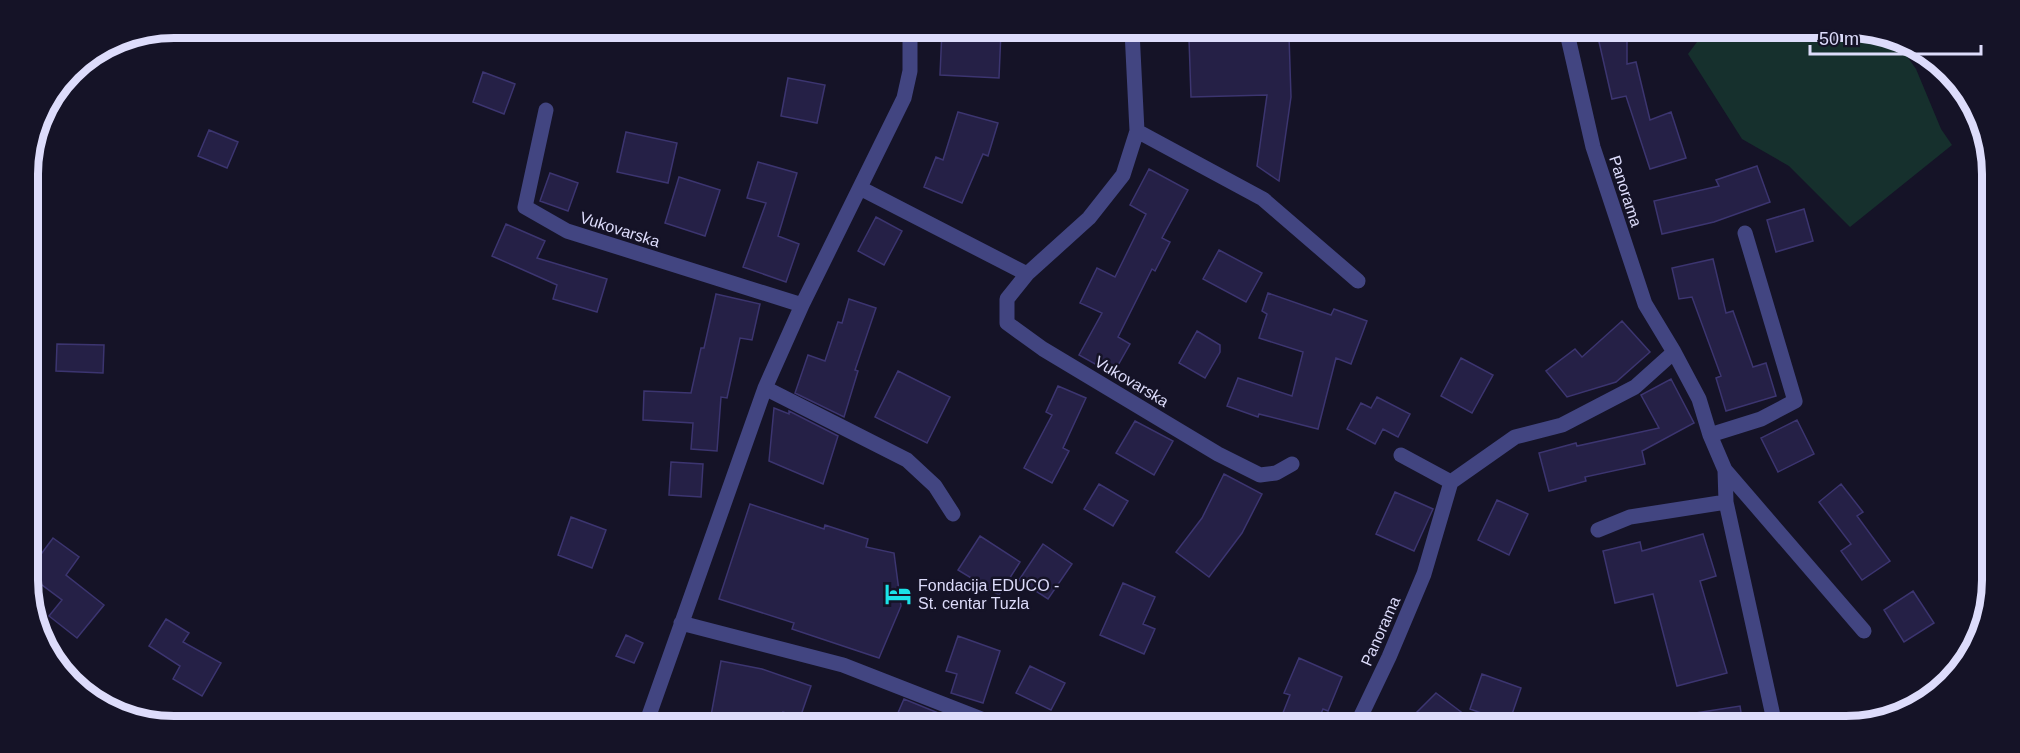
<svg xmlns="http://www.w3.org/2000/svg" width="2020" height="753" font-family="Helvetica,sans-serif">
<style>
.green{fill:#16302d}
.building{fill:#252046;stroke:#3c3570;stroke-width:1.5}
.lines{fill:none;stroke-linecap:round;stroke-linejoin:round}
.minor{stroke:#424581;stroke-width:15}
.labels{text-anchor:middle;stroke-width:5;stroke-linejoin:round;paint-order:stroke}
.street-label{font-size:16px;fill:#dddcfb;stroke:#151327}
.poi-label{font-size:16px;fill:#dddcfb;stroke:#151327;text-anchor:start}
.rim{fill:none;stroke:#dddcfb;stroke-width:8}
</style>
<rect width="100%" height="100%" fill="#151327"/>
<path class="green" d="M 1703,34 L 1892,35 L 1916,69 L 1941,129 L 1952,145 L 1850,227 L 1789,166 L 1742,139 L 1688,54 Z"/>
<path class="building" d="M 942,30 L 1001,31 L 999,78 L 940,75 Z
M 1597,33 L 1627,33 L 1627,64 L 1636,62 L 1650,120 L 1671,112 L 1686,158 L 1650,169 L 1626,96 L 1612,99 Z
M 1289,36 L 1291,97 L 1279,181 L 1257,166 L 1267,95 L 1191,97 L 1189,39 Z
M 483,72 L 515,84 L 504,114 L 473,102 Z
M 788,78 L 825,85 L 817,123 L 781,116 Z
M 958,112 L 998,123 L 988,156 L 983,154 L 962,203 L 924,187 L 936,157 L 943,160 Z
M 209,130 L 238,142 L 227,168 L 198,156 Z
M 626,132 L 677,143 L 668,183 L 617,172 Z
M 758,162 L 797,173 L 778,236 L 799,244 L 786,282 L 743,267 L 766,203 L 747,198 Z
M 1757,166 L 1770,202 L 1714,222 L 1662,234 L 1654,201 L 1719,186 L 1716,180 Z
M 1149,169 L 1188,190 L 1162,238 L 1170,242 L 1155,271 L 1152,269 L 1118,337 L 1130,344 L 1113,374 L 1079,355 L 1102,313 L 1080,303 L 1097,268 L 1115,277 L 1146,214 L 1130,205 Z
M 550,173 L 578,183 L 568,211 L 540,201 Z
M 679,177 L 720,190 L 705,236 L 665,223 Z
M 1804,209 L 1813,241 L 1776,252 L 1767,220 Z
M 876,217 L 902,231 L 884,265 L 858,251 Z
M 506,224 L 545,241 L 537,258 L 607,279 L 597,312 L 553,299 L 557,285 L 492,256 Z
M 1219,250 L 1262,273 L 1246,302 L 1203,279 Z
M 1713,259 L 1726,313 L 1733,311 L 1753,367 L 1766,363 L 1776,396 L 1726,411 L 1716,378 L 1721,376 L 1692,297 L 1679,299 L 1672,268 Z
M 1268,293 L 1331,315 L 1334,309 L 1367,321 L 1351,364 L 1336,358 L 1318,429 L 1259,414 L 1258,417 L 1227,406 L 1238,378 L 1292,396 L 1303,352 L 1259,338 L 1267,314 L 1262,311 Z
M 716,294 L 760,304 L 752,340 L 740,338 L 727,398 L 721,397 L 717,451 L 691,449 L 693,423 L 643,420 L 644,391 L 691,393 L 701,348 L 704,348 Z
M 849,299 L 876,308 L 855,370 L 858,371 L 844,417 L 795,393 L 808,355 L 825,361 L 838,322 L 842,323 Z
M 1622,321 L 1650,352 L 1616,382 L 1567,397 L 1546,371 L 1575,349 L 1582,357 Z
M 1197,331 L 1220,345 L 1220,352 L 1205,378 L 1179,363 Z
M 57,344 L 104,345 L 103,373 L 56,371 Z
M 1461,358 L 1493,375 L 1472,413 L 1441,396 Z
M 898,371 L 950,397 L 927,443 L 875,417 Z
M 1671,379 L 1694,423 L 1642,451 L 1645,464 L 1585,477 L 1586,481 L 1549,491 L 1539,453 L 1576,443 L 1577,446 L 1659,428 L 1641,395 Z
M 1058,386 L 1086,398 L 1063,448 L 1069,451 L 1052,483 L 1024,468 L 1052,415 L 1046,412 Z
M 1377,397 L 1410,414 L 1398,437 L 1383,429 L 1375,444 L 1347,429 L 1361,403 L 1371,408 Z
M 774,408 L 789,414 L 789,411 L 838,436 L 823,484 L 769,461 Z
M 1797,420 L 1814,454 L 1778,472 L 1761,438 Z
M 1135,421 L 1173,441 L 1154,475 L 1116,453 Z
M 671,462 L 703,464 L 701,497 L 669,495 Z
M 1224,474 L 1262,494 L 1242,533 L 1209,577 L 1176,552 L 1202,518 Z
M 1099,484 L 1128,501 L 1113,526 L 1084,509 Z
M 1841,484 L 1863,512 L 1857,516 L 1890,561 L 1862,580 L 1841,551 L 1851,544 L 1819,502 Z
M 1395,492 L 1433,509 L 1414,551 L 1376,534 Z
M 1497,500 L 1528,514 L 1509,555 L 1478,540 Z
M 750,504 L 824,529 L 825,525 L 868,539 L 866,547 L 894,553 L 901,606 L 879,658 L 792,629 L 794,623 L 719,599 Z
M 571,517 L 606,530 L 592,568 L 558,555 Z
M 1703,534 L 1716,576 L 1700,581 L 1727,673 L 1677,686 L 1653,594 L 1615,603 L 1603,551 L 1640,542 L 1642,551 Z
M 980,536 L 1020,562 L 999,595 L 958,570 Z
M 53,538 L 79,557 L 66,575 L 104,605 L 77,638 L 49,616 L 62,600 L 30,576 L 30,569 Z
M 1043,544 L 1072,564 L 1048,599 L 1019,580 Z
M 1123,583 L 1155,597 L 1143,624 L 1155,629 L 1144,654 L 1100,635 Z
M 1913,591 L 1934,623 L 1904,642 L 1884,610 Z
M 166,619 L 189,633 L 183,642 L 221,663 L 202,696 L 173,679 L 180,666 L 149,646 Z
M 626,635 L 643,643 L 634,663 L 616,656 Z
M 958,636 L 1000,651 L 983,703 L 951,693 L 957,674 L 946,671 Z
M 1299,658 L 1342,677 L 1328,711 L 1323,709 L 1317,723 L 1279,723 L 1290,695 L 1284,693 Z
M 721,661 L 762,669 L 811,686 L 800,718 L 783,712 L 782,721 L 710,721 Z
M 1030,666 L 1065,683 L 1051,710 L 1016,693 Z
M 1482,674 L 1521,688 L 1509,723 L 1470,709 Z
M 1436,693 L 1477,724 L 1405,724 Z
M 904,699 L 958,721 L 958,722 L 894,722 Z
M 1740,706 L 1743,725 L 1684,725 L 1683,715 Z"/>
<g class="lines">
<path class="minor" d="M 1132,31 L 1137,131 L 1263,199 L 1358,281
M 1567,33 L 1593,147 L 1645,304 L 1674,352 L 1699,399 L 1710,435 L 1725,470 L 1726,502 L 1775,725
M 546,110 L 525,207 L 567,231 L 802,305
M 860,188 L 1027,274 L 1007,299 L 1007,323 L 1043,349 L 1218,454 L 1260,475 L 1276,473 L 1292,464
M 1027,274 L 1089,218 L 1123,175 L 1137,131
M 765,388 L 907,460 L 935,486 L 953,514
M 1710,435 L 1761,419 L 1795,401 L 1745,233
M 1401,455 L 1451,482
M 1725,470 L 1864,631
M 1598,530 L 1630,517 L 1726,502
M 681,623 L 843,665 L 989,722
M 647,721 L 765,388 L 802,305 L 904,98 L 910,71 L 910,30
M 1357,724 L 1389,657 L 1424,574 L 1451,482 L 1515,437 L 1562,425 L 1635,387 L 1674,352"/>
</g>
<defs>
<g id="hotel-bare" transform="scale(2.07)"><path d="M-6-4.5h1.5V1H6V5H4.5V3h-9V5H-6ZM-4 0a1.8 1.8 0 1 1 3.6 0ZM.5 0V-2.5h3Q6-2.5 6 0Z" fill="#1be3e8" stroke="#151327" stroke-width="2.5" paint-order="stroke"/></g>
</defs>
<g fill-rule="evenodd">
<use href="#hotel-bare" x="898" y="594"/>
</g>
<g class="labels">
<g class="street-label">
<text transform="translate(1626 191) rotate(72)" y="6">Panorama</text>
<text transform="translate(620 229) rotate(18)" y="6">Vukovarska</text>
<text transform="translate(1132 381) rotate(31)" y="6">Vukovarska</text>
<text transform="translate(1380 631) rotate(-66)" y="6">Panorama</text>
</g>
<g class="poi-label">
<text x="918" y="591">Fondacija EDUCO -<tspan x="918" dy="18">St. centar Tuzla</tspan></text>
</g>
</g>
<path d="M0 0H2020V753H0ZM174 38H1846A136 136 0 0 1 1982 174V580A136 136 0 0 1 1846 716H174A136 136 0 0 1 38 580V174A136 136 0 0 1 174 38Z" fill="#151327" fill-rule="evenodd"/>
<path class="rim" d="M174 38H1846A136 136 0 0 1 1982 174V580A136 136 0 0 1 1846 716H174A136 136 0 0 1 38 580V174A136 136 0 0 1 174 38Z"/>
<path d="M1810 45v9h171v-9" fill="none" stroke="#dddcfb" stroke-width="3"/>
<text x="1819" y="45" font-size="18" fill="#dddcfb" stroke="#151327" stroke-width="4.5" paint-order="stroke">50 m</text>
</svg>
